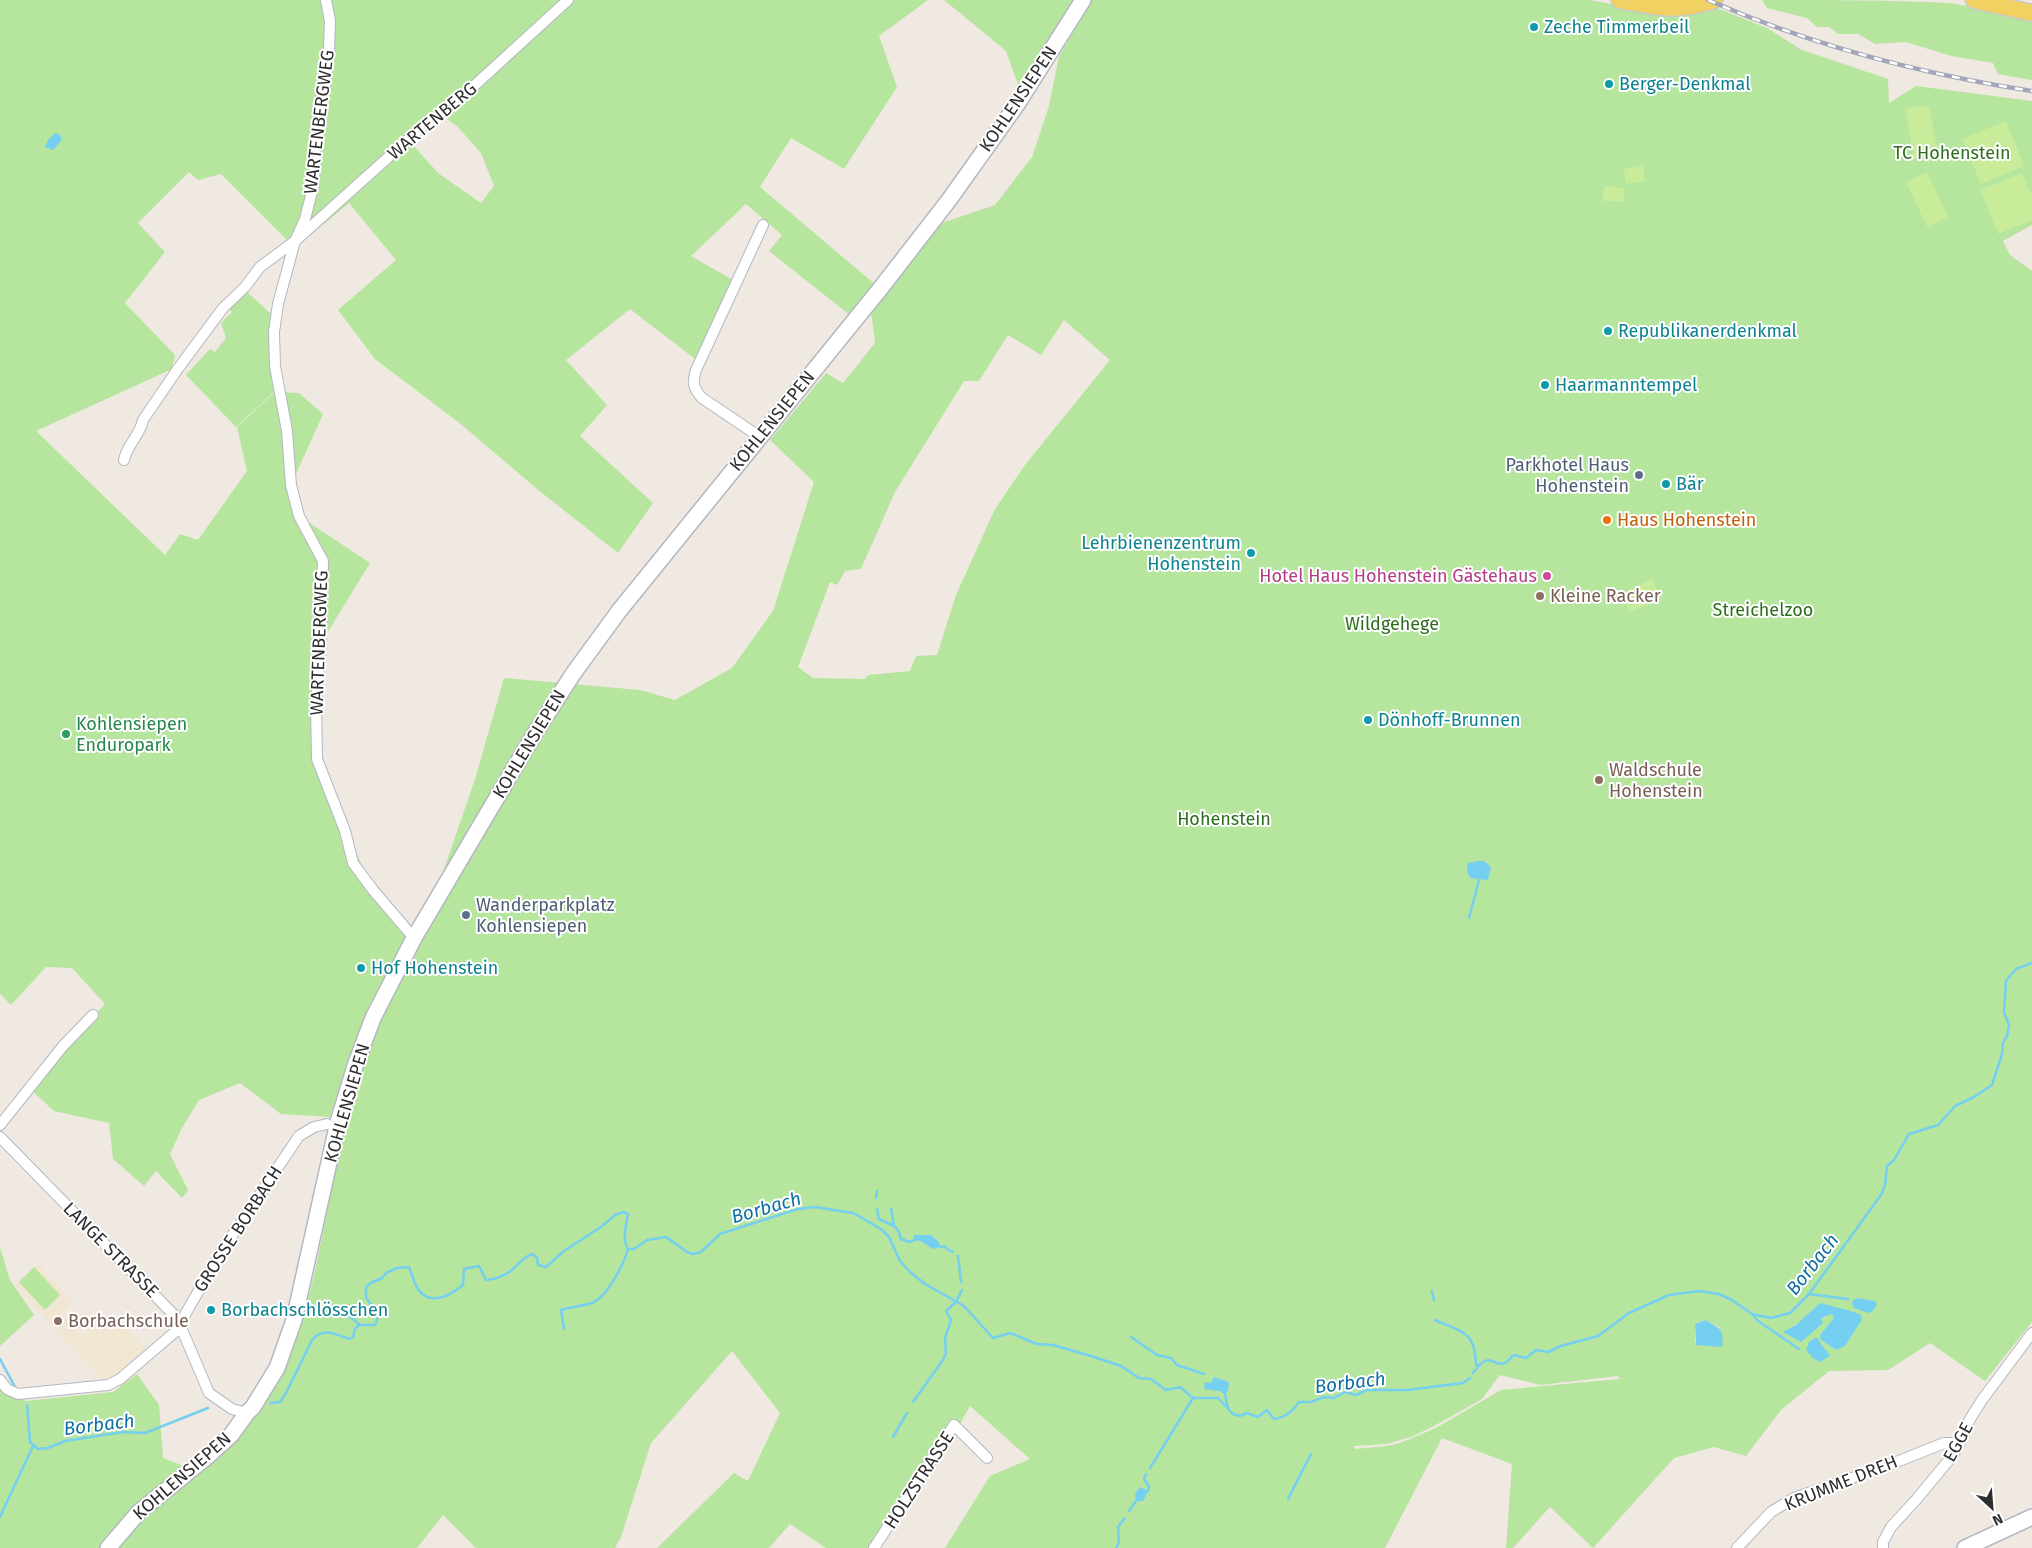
<svg xmlns="http://www.w3.org/2000/svg" width="2032" height="1548" font-family="'Fira Sans',sans-serif">
<style>
.education{fill:#f0e6d1}
.green{fill:#b6e59e;fill-rule:evenodd}
.pitch{fill:#c9ec9a}
.water{fill:#75cff0}
.lines{fill:none;stroke-linecap:round;stroke-linejoin:round}
.stream{stroke:#75cff0;stroke-width:2.5}
.street-casing{stroke:#b4b7c1;stroke-width:12}
.secondary-casing{stroke:#b4b7c1;stroke-width:18}
.primary-casing{stroke:#c9c9c9;stroke-width:19}
.street{stroke:#fff;stroke-width:10}
.secondary{stroke:#fff;stroke-width:15}
.primary{stroke:#f2d163;stroke-width:16}
.rail-casing{stroke:#a3a6b8;stroke-width:4.5}
.rail{stroke:#fff;stroke-width:2.5;stroke-dasharray:8;stroke-linecap:butt}
.culture-dot{fill:#0f9aa8;stroke:#fff;stroke-width:2}
.service-dot{fill:#5c6f8a;stroke:#fff;stroke-width:2}
.food-dot{fill:#e8710a;stroke:#fff;stroke-width:2}
.hotel-dot{fill:#d1479c;stroke:#fff;stroke-width:2}
.education-dot{fill:#8d6e63;stroke:#fff;stroke-width:2}
.leisure-dot{fill:#2e9e5b;stroke:#fff;stroke-width:2}
.labels{text-anchor:middle;stroke-width:4;stroke-linejoin:round;paint-order:stroke}
.culture-label{font-size:18px;fill:#0d838f;stroke:#fff;text-anchor:start}
.street-label{font-size:18px;fill:#2e2e2e;stroke:#fff}
.park-label{font-size:18px;fill:#2c6e1b;stroke:#fff}
.service-label{font-size:18px;fill:#4e5e75;stroke:#fff;text-anchor:end}
.food-label{font-size:18px;fill:#c56008;stroke:#fff;text-anchor:start}
.hotel-label{font-size:18px;fill:#b23c85;stroke:#fff;text-anchor:end}
.education-label{font-size:18px;fill:#785e54;stroke:#fff;text-anchor:start}
.leisure-label{font-size:18px;fill:#27864d;stroke:#fff;text-anchor:start}
.water-label{font-size:19px;font-style:italic;fill:#0d6fa3;stroke:#fff}
</style>
<rect width="100%" height="100%" fill="#efe9e1"/>
<path class="education" d="M 38,1264 L 73,1302 L 61,1314 L 82,1336 L 95,1326 L 100,1332 L 116,1317 L 146,1349 L 105,1383 L 15,1285 Z"/>
<path class="green" d="M 0,0 L 928,0 L 879,36 L 897,87 L 844,169 L 791,138 L 760,187 L 877,286 L 851,316 L 769,251 L 782,235 L 746,204 L 691,256 L 733,280 L 695,359 L 630,309 L 566,360 L 607,405 L 580,436 L 653,503 L 618,553 L 537,489 L 462,425 L 375,359 L 338,310 L 396,260 L 349,203 L 295,248 L 221,174 L 198,180 L 189,172 L 138,223 L 165,252 L 125,303 L 175,355 L 172,369 L 36,431 L 165,555 L 180,534 L 198,540 L 247,471 L 237,427 L 275,392 L 299,393 L 323,414 L 291,485 L 299,516 L 370,563 L 326,635 L 317,759 L 368,880 L 411,933 L 439,884 L 475,779 L 504,678 L 640,690 L 675,700 L 732,668 L 773,611 L 814,482 L 770,440 L 826,373 L 843,383 L 875,343 L 871,312 L 942,223 L 995,205 L 1032,157 L 1049,106 L 1059,56 L 1092,0 L 1589,0 L 1669,14 L 1712,6 L 1767,28 L 1802,50 L 1888,79 L 1889,103 L 1916,86 L 2032,101 L 2032,225 L 2003,241 L 2010,255 L 2032,271 L 2032,1322 L 1985,1381 L 1930,1343 L 1888,1370 L 1829,1371 L 1781,1410 L 1746,1456 L 1714,1447 L 1674,1458 L 1593,1548 L 1550,1507 L 1513,1548 L 1506,1548 L 1512,1464 L 1442,1438 L 1385,1548 L 945,1548 L 990,1476 L 1030,1459 L 970,1406 L 947,1447 L 928,1461 L 877,1548 L 826,1548 L 790,1524 L 769,1548 L 657,1548 L 734,1473 L 748,1481 L 780,1413 L 732,1351 L 651,1443 L 621,1537 L 615,1548 L 476,1548 L 443,1515 L 417,1548 L 0,1548 L 0,1387 L 26,1401 L 113,1392 L 137,1374 L 159,1405 L 163,1458 L 196,1471 C 225,1447 256,1422 274,1389 C 317,1308 323,1214 345,1126 C 355,1089 367,1053 381,1018 L 368,1008 L 347,1063 L 330,1117 L 281,1114 L 240,1083 L 199,1100 L 182,1128 L 170,1154 L 188,1190 L 182,1198 L 156,1171 L 144,1186 L 113,1159 L 109,1123 L 54,1111 L 27,1086 L 105,1004 L 72,968 L 46,967 L 11,1005 L 0,994 ZM 438,113 L 457,126 L 481,153 L 494,186 L 481,203 L 438,173 L 404,135 ZM 1064,320 L 1110,360 L 1025,465 L 995,509 L 956,595 L 937,655 L 916,656 L 910,671 L 868,675 L 865,679 L 813,678 L 798,667 L 830,582 L 837,585 L 845,571 L 861,569 L 895,492 L 964,381 L 979,381 L 1008,335 L 1041,355 ZM 915,1235 L 931,1235 L 939,1242 L 928,1246 L 913,1236 ZM 1851,1311 L 1862,1320 L 1845,1346 L 1836,1350 L 1821,1340 L 1825,1330 L 1834,1318 L 1832,1314 L 1783,1333 L 1804,1319 ZM 1706,1320 L 1720,1328 L 1695,1342 L 1695,1324 ZM 1500,1375 L 1540,1385 L 1618,1376 L 1619,1379 L 1501,1390 L 1436,1428 L 1400,1443 L 1387,1446 L 1355,1449 L 1353,1446 L 1387,1444 L 1411,1437 L 1434,1426 L 1482,1399 Z
M 944,0 L 1075,0 L 1038,64 L 1019,87 L 1006,51 Z
M 1762,0 C 1824,0 1888,0 1950,3 C 1977,7 2005,14 2032,21 L 2032,80 L 1998,74 L 1993,63 L 1951,56 L 1906,42 L 1875,44 L 1858,34 L 1838,34 L 1829,27 L 1817,27 L 1807,18 L 1767,8 Z
M 245,290 L 273,316 L 275,391 L 236,427 L 186,375 L 210,349 L 215,352 L 226,338 L 221,323 L 232,312 L 228,308 Z
M 0,1247 L 10,1280 L 34,1315 L 0,1346 Z
M 34,1267 L 60,1295 L 45,1310 L 19,1282 Z"/>
<path class="pitch" d="M 1929,105 L 1938,153 L 1914,158 L 1905,109 Z
M 2006,121 L 2024,166 L 1981,184 L 1962,139 Z
M 1643,166 L 1645,181 L 1626,184 L 1624,169 Z
M 1927,172 L 1948,217 L 1927,227 L 1906,182 Z
M 2022,173 L 2032,196 L 2032,220 L 1998,234 L 1980,190 Z
M 1604,186 L 1625,188 L 1624,202 L 1603,201 Z
M 1652,579 L 1661,598 L 1630,612 L 1622,594 Z"/>
<path class="water" d="M 55,133 L 57,133 L 61,136 L 61,141 L 53,150 L 45,147 L 48,140 Z
M 1478,861 L 1484,861 L 1491,867 L 1488,880 L 1470,878 L 1467,871 L 1468,863 Z
M 915,1235 L 931,1235 L 939,1242 L 940,1247 L 933,1249 L 920,1241 L 915,1240 L 913,1236 Z
M 1858,1298 L 1875,1301 L 1877,1304 L 1874,1310 L 1868,1313 L 1854,1308 L 1852,1304 L 1853,1300 Z
M 1820,1303 L 1851,1311 L 1861,1315 L 1862,1320 L 1845,1346 L 1836,1350 L 1821,1340 L 1820,1335 L 1834,1318 L 1832,1314 L 1821,1318 L 1823,1323 L 1801,1342 L 1783,1332 L 1796,1325 Z
M 342,1306 L 348,1313 L 349,1316 L 346,1318 C 340,1317 337,1313 336,1308 Z
M 1706,1320 C 1721,1330 1724,1328 1722,1347 L 1696,1345 L 1695,1324 Z
M 1815,1338 L 1818,1338 L 1821,1344 L 1830,1356 L 1820,1362 L 1813,1358 L 1806,1350 L 1809,1342 Z
M 1214,1377 L 1229,1382 L 1228,1391 L 1225,1395 L 1220,1391 L 1204,1389 L 1205,1382 L 1211,1383 Z
M 1140,1487 L 1148,1491 L 1143,1501 L 1136,1501 L 1135,1494 Z"/>
<g class="lines">
<path class="stream" d="M 1469,918 L 1479,880
M 876,1198 L 877,1191
M 877,1209 L 879,1219 L 894,1226 L 898,1230 L 901,1239 L 909,1242 L 915,1240
M 891,1209 L 894,1226
M 940,1247 L 945,1246 L 947,1249 L 953,1252
M 958,1256 L 961,1282
M 1432,1291 L 1434,1300
M 1809,1294 L 1848,1299
M 1753,1315 L 1758,1321 L 1799,1349
M 349,1316 L 359,1324
M 1435,1320 C 1462,1332 1475,1331 1476,1364 L 1478,1366
M 564,1329 L 561,1310 C 571,1307 582,1306 592,1303 C 607,1297 624,1264 628,1249
M 1131,1337 L 1157,1355 L 1171,1358 L 1177,1365 L 1204,1374
M 0,1359 L 15,1387
M 1473,1373 C 1491,1348 1492,1368 1505,1363 C 1509,1361 1511,1357 1514,1355 L 1526,1358 L 1536,1350 L 1548,1352 L 1561,1346 L 1598,1336 L 1629,1313 L 1669,1295 L 1699,1291 L 1719,1294 L 1732,1300 L 1752,1314 L 1771,1318 L 1790,1313 L 1809,1294 L 1881,1195 L 1885,1185 L 1887,1166 L 1894,1160 L 1909,1134 L 1938,1125 L 1955,1106 L 1974,1097 L 1992,1085 L 2002,1054 L 2003,1043 L 2007,1036 L 2009,1025 L 2004,1012 L 2006,981 L 2016,969 L 2032,963
M 1225,1395 L 1228,1408
M 913,1402 L 943,1360 L 946,1353 L 945,1338 L 951,1320 L 946,1311 L 956,1302 L 962,1290
M 271,1403 L 280,1402 L 285,1395 L 312,1340 C 323,1327 335,1334 349,1339 L 353,1337 L 355,1329 L 359,1325 L 375,1325 C 382,1314 373,1307 366,1298 L 366,1287 L 371,1283 L 382,1278 L 386,1273 L 397,1268 L 409,1267 C 412,1274 414,1283 418,1289 C 430,1307 451,1295 463,1285 L 464,1269 L 479,1266 L 486,1280 C 496,1279 505,1276 513,1269 C 519,1264 524,1256 533,1254 L 537,1258 L 538,1265 L 546,1267 L 564,1251 L 601,1227 L 615,1215 L 623,1212 L 628,1214 C 626,1225 622,1239 628,1249 L 634,1249 L 647,1240 L 666,1237 L 687,1252 L 693,1254 L 701,1252 L 720,1234 L 798,1209 L 815,1207 L 853,1213 L 881,1229 L 889,1237 L 900,1261 L 910,1272 L 925,1284 L 964,1306 L 993,1338 L 1010,1333 L 1037,1344 L 1053,1345 L 1094,1357 L 1121,1366 L 1139,1378 L 1151,1379 L 1166,1390 L 1180,1387 L 1193,1398 L 1218,1398 L 1233,1414 L 1240,1416 L 1247,1413 L 1258,1417 L 1267,1410 L 1274,1419 C 1286,1417 1292,1412 1299,1402 L 1311,1402 L 1324,1397 L 1334,1398 L 1345,1392 L 1356,1395 L 1367,1390 L 1407,1390 L 1463,1383 L 1470,1378
M 27,1405 L 30,1442 L 38,1449 L 48,1448 L 65,1441 L 123,1432 L 145,1433 L 208,1408
M 893,1437 L 907,1413
M 1150,1468 L 1193,1398
M 1146,1474 L 1144,1479 L 1149,1486 L 1148,1491
M 1288,1499 L 1311,1454
M 1129,1511 L 1136,1501
M 0,1517 L 33,1446
M 1116,1548 L 1119,1542 L 1118,1527 L 1125,1518"/>
<g class="street-casing">
<path id="street" d="M 326,0 L 330,21 L 329,49 L 325,86 L 316,128 L 314,184 L 305,219 L 295,241 L 278,304 L 274,332 L 275,366 L 287,431 L 291,485 L 299,516 L 323,561 L 321,644 L 316,703 L 317,759 L 345,831 L 353,863 L 373,890 L 414,938
M 760,437 L 702,398 C 693,388 692,382 696,370 L 763,225
M 124,460 C 127,445 140,435 143,420 L 177,370 L 223,308 L 245,287 L 260,267 L 295,241 L 422,127 L 452,106 L 568,0
M 0,1125 L 63,1046 L 93,1015
M 0,1137 L 174,1315 L 180,1325 L 209,1393 L 232,1409 L 247,1413
M 0,1380 L 7,1389 L 18,1394 L 108,1385 L 120,1379 L 175,1332 L 221,1252 L 299,1136 L 314,1127 L 327,1124
M 874,1548 L 954,1425 L 987,1458
M 1737,1548 L 1771,1512 L 1794,1498 L 1884,1467 L 1944,1443 L 1960,1443
M 1883,1548 L 1883,1542 L 1891,1527 L 1915,1501 L 1954,1454 L 1970,1419 L 1982,1400 L 2032,1333"/>
</g>
<g class="secondary-casing">
<path id="secondary" d="M 108,1548 L 139,1512 L 208,1456 L 231,1435 L 247,1413 L 253,1407 L 277,1368 L 294,1320 L 338,1122 L 355,1066 L 373,1018 L 414,938 L 535,733 L 573,674 L 619,611 L 880,289 L 949,200 L 1018,103 L 1083,0
M 1965,1548 L 2032,1517"/>
</g>
<g class="primary-casing">
<path id="primary" d="M 1620,0 C 1660,7 1673,13 1714,0
M 1974,0 L 2032,13"/>
</g>
<use href="#street" class="street"/>
<use href="#secondary" class="secondary"/>
<use href="#primary" class="primary"/>
<g class="rail-casing">
<path id="rail" d="M 1708,0 C 1811,45 1921,74 2032,91"/>
</g>
<use href="#rail" class="rail"/>
</g>
<g class="culture-dot">
<circle cx="1534" cy="27" r="5"/>
<circle cx="1609" cy="84" r="5"/>
<circle cx="1608" cy="331" r="5"/>
<circle cx="1545" cy="385" r="5"/>
<circle cx="1666" cy="484" r="5"/>
<circle cx="1251" cy="553" r="5"/>
<circle cx="1368" cy="720" r="5"/>
<circle cx="361" cy="968" r="5"/>
<circle cx="211" cy="1310" r="5"/>
</g>
<g class="service-dot">
<circle cx="1639" cy="475" r="5"/>
<circle cx="466" cy="915" r="5"/>
</g>
<circle class="food-dot" cx="1607" cy="520" r="5"/>
<circle class="hotel-dot" cx="1547" cy="576" r="5"/>
<g class="education-dot">
<circle cx="1540" cy="596" r="5"/>
<circle cx="1599" cy="780" r="5"/>
<circle cx="58" cy="1321" r="5"/>
</g>
<circle class="leisure-dot" cx="66" cy="734" r="5"/>
<g class="labels">
<g class="culture-label">
<text x="1544" y="33">Zeche Timmerbeil</text>
<text x="1619" y="90">Berger-Denkmal</text>
<text x="1618" y="337">Republikanerdenkmal</text>
<text x="1555" y="391">Haarmanntempel</text>
<text x="1676" y="490">Bär</text>
<text x="1241" y="549" text-anchor="end">Lehrbienenzentrum<tspan x="1241" dy="21">Hohenstein</tspan></text>
<text x="1378" y="726">Dönhoff-Brunnen</text>
<text x="371" y="974">Hof Hohenstein</text>
<text x="221" y="1316">Borbachschlösschen</text>
</g>
<g class="street-label">
<text transform="translate(1018 99) rotate(-56)" y="6">KOHLENSIEPEN</text>
<text transform="translate(432 121) rotate(-40)" y="6">WARTENBERG</text>
<text transform="translate(319 122) rotate(-83)" y="6">WARTENBERGWEG</text>
<text transform="translate(772 421) rotate(-51)" y="6">KOHLENSIEPEN</text>
<text transform="translate(319 643) rotate(-88)" y="6">WARTENBERGWEG</text>
<text transform="translate(529 744) rotate(-59)" y="6">KOHLENSIEPEN</text>
<text transform="translate(347 1103) rotate(-74)" y="6">KOHLENSIEPEN</text>
<text transform="translate(238 1229) rotate(-57)" y="6">GROSSE BORBACH</text>
<text transform="translate(111 1250) rotate(45)" y="6">LANGE STRASSE</text>
<text transform="translate(1958 1442) rotate(-61)" y="6">EGGE</text>
<text transform="translate(182 1476) rotate(-41)" y="6">KOHLENSIEPEN</text>
<text transform="translate(919 1480) rotate(-57)" y="6">HOLZSTRASSE</text>
<text transform="translate(1841 1483) rotate(-22)" y="6">KRUMME DREH</text>
</g>
<g class="park-label">
<text x="1952" y="159">TC Hohenstein</text>
<text x="1763" y="616">Streichelzoo</text>
<text x="1392" y="630">Wildgehege</text>
<text x="1224" y="825">Hohenstein</text>
</g>
<g class="service-label">
<text x="1629" y="471">Parkhotel Haus<tspan x="1629" dy="21">Hohenstein</tspan></text>
<text x="476" y="911" text-anchor="start">Wanderparkplatz<tspan x="476" dy="21">Kohlensiepen</tspan></text>
</g>
<g class="food-label">
<text x="1617" y="526">Haus Hohenstein</text>
</g>
<g class="hotel-label">
<text x="1537" y="582">Hotel Haus Hohenstein Gästehaus</text>
</g>
<g class="education-label">
<text x="1550" y="602">Kleine Racker</text>
<text x="1609" y="776">Waldschule<tspan x="1609" dy="21">Hohenstein</tspan></text>
<text x="68" y="1327">Borbachschule</text>
</g>
<g class="leisure-label">
<text x="76" y="730">Kohlensiepen<tspan x="76" dy="21">Enduropark</tspan></text>
</g>
<g class="water-label">
<text transform="translate(766 1207) rotate(-16)" y="7">Borbach</text>
<text transform="translate(1812 1264) rotate(-52)" y="7">Borbach</text>
<text transform="translate(1350 1382) rotate(-7)" y="7">Borbach</text>
<text transform="translate(99 1424) rotate(-7)" y="7">Borbach</text>
</g>
</g>
<g transform="translate(1992 1508) rotate(154)" stroke="#ffffff" stroke-width="4" paint-order="stroke">
<path d="M0-4L9 19L0 12L-9 19Z" fill="#2e2e2e"/>
<text y="-8" font-size="14" font-weight="bold" text-anchor="middle" fill="#2e2e2e">N</text>
</g>
</svg>
